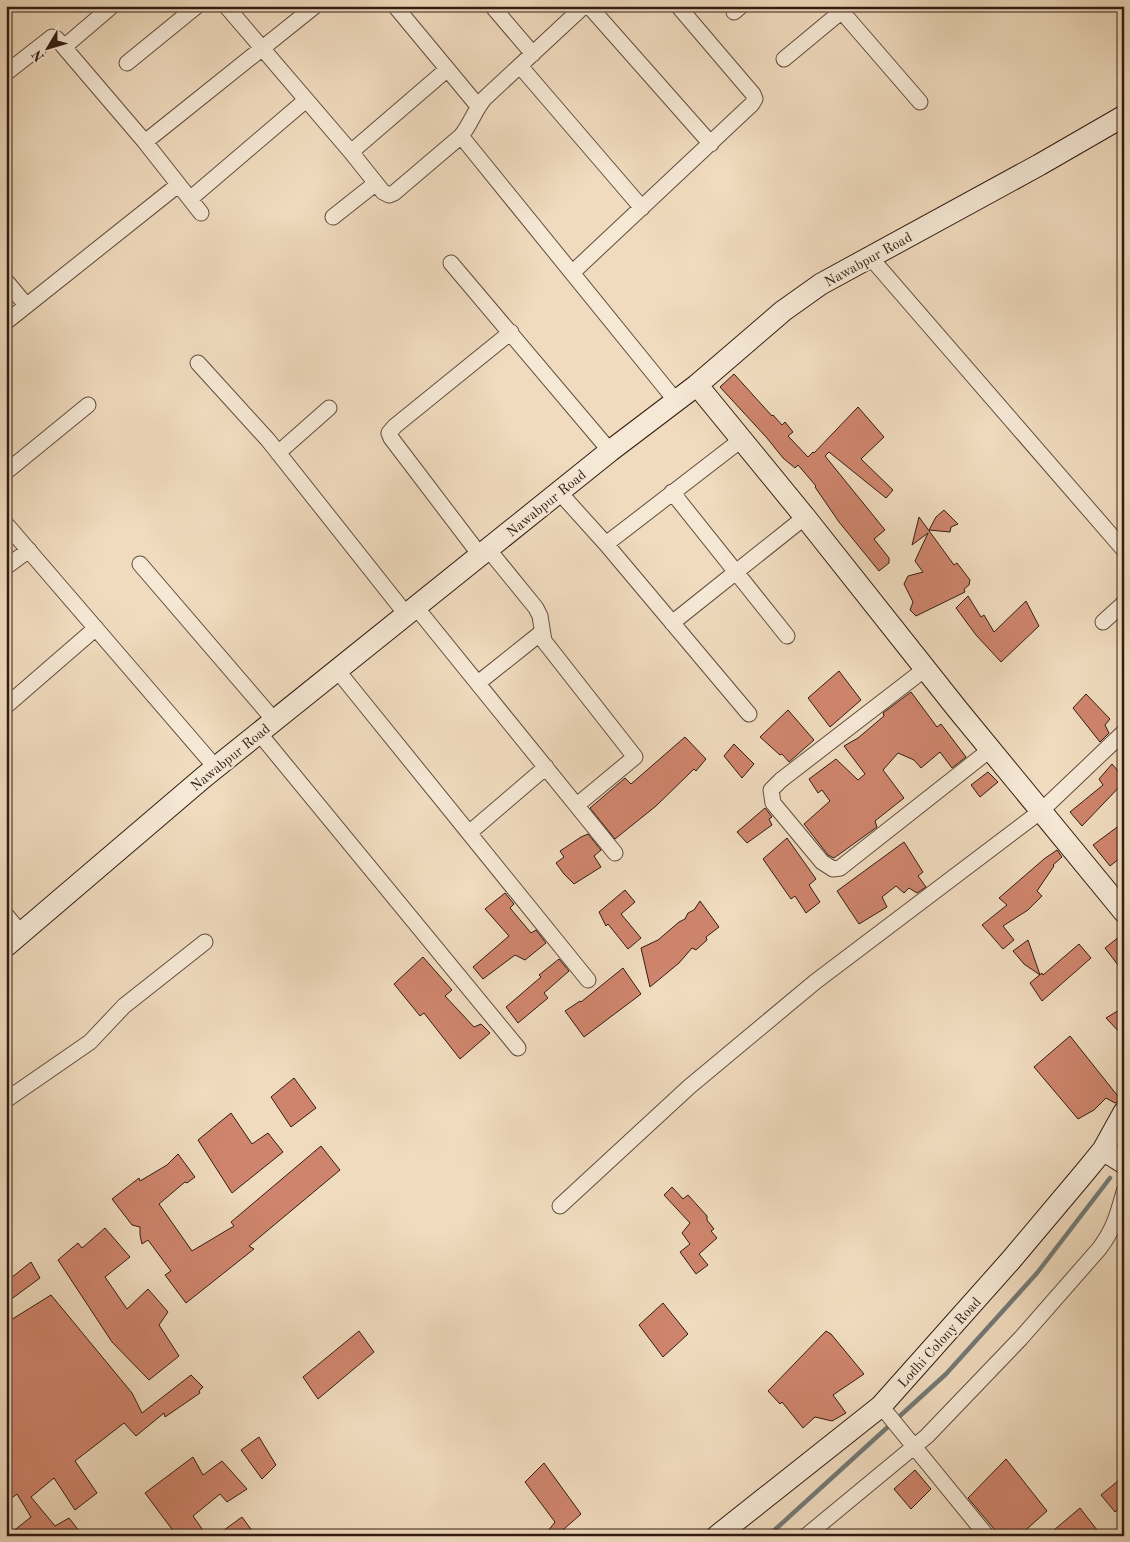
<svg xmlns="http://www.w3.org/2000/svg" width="1130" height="1542" font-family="'Old Standard TT',serif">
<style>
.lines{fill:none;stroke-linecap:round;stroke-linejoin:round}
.stream{stroke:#737a77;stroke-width:4.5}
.building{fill:#cf856d;stroke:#321c12}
.street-casing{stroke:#624c3d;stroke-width:17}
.secondary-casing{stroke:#321c12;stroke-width:23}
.street{stroke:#f5e8d5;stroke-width:15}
.secondary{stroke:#f5e8d5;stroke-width:21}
.labels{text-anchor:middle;stroke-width:4;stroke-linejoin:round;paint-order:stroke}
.street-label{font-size:14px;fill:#321c12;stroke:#f5e8d5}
</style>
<rect width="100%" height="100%" fill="#f0dbbe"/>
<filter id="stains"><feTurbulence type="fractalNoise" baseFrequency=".004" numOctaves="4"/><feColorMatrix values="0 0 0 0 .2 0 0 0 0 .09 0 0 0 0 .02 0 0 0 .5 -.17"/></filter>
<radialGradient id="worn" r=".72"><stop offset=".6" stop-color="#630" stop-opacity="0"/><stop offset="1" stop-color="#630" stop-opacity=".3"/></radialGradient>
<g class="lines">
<path class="stream" d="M 768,1536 L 946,1374 L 1037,1273 L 1110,1178"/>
</g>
<path class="building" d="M 734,374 L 772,416 L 773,415 L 782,425 L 785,422 L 793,432 L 788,436 L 808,457 L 813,452 L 814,453 L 858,407 L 884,437 L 861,459 L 893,490 L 886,498 L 829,452 L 825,456 L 885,530 L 874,539 L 889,558 L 889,563 L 879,571 L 839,522 L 815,487 L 816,486 L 798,465 L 795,468 L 783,458 L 767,438 L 720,387 Z
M 944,510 L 958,524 L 951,527 L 950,532 L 929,530 L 936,517 Z
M 919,517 L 954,565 L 957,563 L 970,580 L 969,585 L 964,589 L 965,592 L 916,616 L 910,610 L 913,602 L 904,584 L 908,576 L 923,572 L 915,561 L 928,533 L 912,545 Z
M 968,596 L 981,617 L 984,615 L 994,632 L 1026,601 L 1039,626 L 1001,662 L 976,635 L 956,608 Z
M 839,671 L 861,700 L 830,727 L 808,698 Z
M 911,692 L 937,727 L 941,724 L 966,757 L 952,768 L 940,752 L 921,768 L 914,760 L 898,753 L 883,770 L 904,798 L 875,821 L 877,827 L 834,858 L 828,855 L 804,824 L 830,801 L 822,790 L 818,793 L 809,779 L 836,759 L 858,780 L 865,774 L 844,746 L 858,738 L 884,716 L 883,713 Z
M 1086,694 L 1110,719 L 1105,725 L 1109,733 L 1100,742 L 1073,708 Z
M 788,710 L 814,740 L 789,762 L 782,754 L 780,755 L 760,737 Z
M 685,737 L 706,759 L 696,771 L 694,769 L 656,806 L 615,839 L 590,808 L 625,778 L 631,784 Z
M 734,744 L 754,764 L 742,778 L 724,756 Z
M 1112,764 L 1124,778 L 1124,782 L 1082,826 L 1070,812 L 1103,785 L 1099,779 Z
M 988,772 L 998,782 L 980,797 L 971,785 Z
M 765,808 L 772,817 L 769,819 L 772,825 L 747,843 L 737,832 Z
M 1124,822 L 1124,855 L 1110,866 L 1093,845 Z
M 588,834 L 601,850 L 594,856 L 601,867 L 574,884 L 564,874 L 556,863 L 564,857 L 560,851 L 581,837 Z
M 787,838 L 816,879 L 809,885 L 820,902 L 806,913 L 795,896 L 791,899 L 763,859 Z
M 904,842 L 923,872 L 918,876 L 926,887 L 917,893 L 909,888 L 904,893 L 896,886 L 882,897 L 887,907 L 859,924 L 837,891 Z
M 1057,850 L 1062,857 L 1053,865 L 1054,866 L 1037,891 L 1042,896 L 1028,910 L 1003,926 L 1014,940 L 1003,949 L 982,925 L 1007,905 L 999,898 L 1044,859 Z
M 625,890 L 635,902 L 621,914 L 641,938 L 628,949 L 608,924 L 606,926 L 599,912 Z
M 505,893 L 514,904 L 510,908 L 531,933 L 536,930 L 546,943 L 525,960 L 515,955 L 483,979 L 473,967 L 509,936 L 485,909 Z
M 700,901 L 719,927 L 706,937 L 707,940 L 696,950 L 692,948 L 679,963 L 650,987 L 641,948 L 658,940 L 679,922 L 685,919 L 688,913 L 694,910 Z
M 1124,933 L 1124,973 L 1105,948 Z
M 1028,940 L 1040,975 L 1024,964 L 1013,951 Z
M 1079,944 L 1091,958 L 1042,1001 L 1030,983 L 1042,973 L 1043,975 Z
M 423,957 L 452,990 L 445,996 L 474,1027 L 481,1024 L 490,1033 L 460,1059 L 424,1013 L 420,1016 L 394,984 Z
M 559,959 L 569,971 L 544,993 L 548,998 L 518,1023 L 506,1007 L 541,977 L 539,975 Z
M 623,968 L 641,994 L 584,1037 L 565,1011 L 580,1001 L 581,1002 Z
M 1124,1007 L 1124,1037 L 1106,1018 Z
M 1070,1036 L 1121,1100 L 1115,1103 L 1106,1098 L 1094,1110 L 1078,1119 L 1034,1067 Z
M 294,1078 L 316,1108 L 291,1127 L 271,1097 Z
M 231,1113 L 252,1144 L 268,1133 L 283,1152 L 232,1193 L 198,1140 Z
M 321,1146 L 340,1170 L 249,1246 L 254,1249 L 186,1303 L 165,1275 L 171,1271 L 148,1240 L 142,1244 L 140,1235 L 140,1227 L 132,1225 L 112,1199 L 139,1178 L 140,1181 L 167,1165 L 178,1154 L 195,1177 L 187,1183 L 185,1182 L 159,1204 L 192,1251 L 234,1226 L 231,1222 Z
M 672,1187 L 683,1199 L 688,1195 L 707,1216 L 707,1220 L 714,1229 L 711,1231 L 717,1238 L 699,1254 L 708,1265 L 696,1274 L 680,1252 L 690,1244 L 682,1233 L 690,1223 L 664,1195 Z
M 105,1228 L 130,1257 L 105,1277 L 127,1309 L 148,1289 L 168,1312 L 159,1325 L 179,1356 L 149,1380 L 112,1342 L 58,1260 L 78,1243 L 82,1248 Z
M 31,1262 L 40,1278 L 6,1303 L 6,1282 Z
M 51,1295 L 132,1393 L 142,1413 L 191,1375 L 203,1387 L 199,1391 L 200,1393 L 165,1417 L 164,1413 L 136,1436 L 124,1423 L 75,1461 L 97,1493 L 75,1510 L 54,1478 L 31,1497 L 55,1526 L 69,1518 L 83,1536 L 7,1536 L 31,1517 L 17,1494 L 6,1502 L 6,1323 Z
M 663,1303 L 688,1334 L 663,1357 L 639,1325 Z
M 359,1331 L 374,1352 L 318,1399 L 303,1377 Z
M 826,1331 L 831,1334 L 864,1374 L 833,1395 L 846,1413 L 832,1421 L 815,1417 L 803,1428 L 782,1402 L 780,1404 L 768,1391 Z
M 259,1437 L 276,1465 L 262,1479 L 241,1450 Z
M 193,1457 L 203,1475 L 222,1461 L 247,1489 L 227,1502 L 220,1494 L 193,1516 L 207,1536 L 177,1536 L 145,1493 Z
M 1006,1459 L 1047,1511 L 1019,1536 L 1000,1536 L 968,1498 Z
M 544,1463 L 581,1514 L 556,1536 L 544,1536 L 555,1522 L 525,1482 Z
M 915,1470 L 931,1489 L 911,1509 L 894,1489 Z
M 1124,1476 L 1124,1504 L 1115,1512 L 1101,1495 Z
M 1080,1508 L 1097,1530 L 1089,1536 L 1047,1536 Z
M 242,1517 L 256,1536 L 216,1536 Z"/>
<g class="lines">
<g class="street-casing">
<path id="street" d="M 226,6 L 351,152 L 383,192 L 389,195 L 394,193 L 461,136 C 471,124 475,109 485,98 L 584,6
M 395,6 L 478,106
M 492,6 L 533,54
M 589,6 L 711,144
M 837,6 L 920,102
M 734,12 L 741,6
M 64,47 L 112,6
M 784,59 L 848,6
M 127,63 L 197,6
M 520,66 L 642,208
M 6,73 L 52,37 L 57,39 L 145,142 L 201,213
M 461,136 L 676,401
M 145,142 L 315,6
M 351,152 L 444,72
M 190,199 L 306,100
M 333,217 L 376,183
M 870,257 L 1124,550
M 451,263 L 610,451
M 573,272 L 752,104 L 755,99 L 753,94 L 678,6
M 6,281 L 26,305
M 6,322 L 178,185
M 198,363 L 268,440 L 406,614
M 278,453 L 329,408
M 6,472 L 88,405
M 672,492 L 787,636
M 560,493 L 606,544 L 749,714
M 6,524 L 216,768
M 606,544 L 741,440
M 488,549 L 536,608 L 540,616 L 544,641 L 635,757 L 577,805
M 480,555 L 391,438 L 389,433 L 395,426 L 511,332
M 140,564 L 274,720
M 6,567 L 29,550
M 415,606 L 615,853
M 1103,622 L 1124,603
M 672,623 L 805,517
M 925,669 L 781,780 L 771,790 L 773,803 L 822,862 L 833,869 L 840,868 L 991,749
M 337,670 L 588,980
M 478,683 L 542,632
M 6,706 L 96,628
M 259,733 L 518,1048
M 469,833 L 546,767
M 6,915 L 21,933
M 6,1100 L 90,1042 L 124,1006 L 205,942
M 560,1206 L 689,1087 L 815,982 L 1041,811 L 1124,732
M 881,1406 L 987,1536
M 806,1536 L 927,1436 L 1021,1338 L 1099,1249 C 1114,1229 1117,1216 1124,1192"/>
</g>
<g class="secondary-casing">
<path id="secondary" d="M 697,385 L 805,517 L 958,710 L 1124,912
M 6,946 L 204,777 L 610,451 L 697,385 L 783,311 L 821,284 L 1039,165 L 1124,116
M 1103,1150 L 1124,1163
M 717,1536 L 881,1406 L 1011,1260 L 1085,1172 L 1103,1150 L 1124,1112"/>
</g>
<use href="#street" class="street"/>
<use href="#secondary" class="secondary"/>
</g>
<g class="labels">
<g class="street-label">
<text transform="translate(868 259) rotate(-29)" y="5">Nawabpur Road</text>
<text transform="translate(546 503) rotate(-39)" y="5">Nawabpur Road</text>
<text transform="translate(230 757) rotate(-39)" y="5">Nawabpur Road</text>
<text transform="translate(939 1342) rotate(-48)" y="5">Lodhi Colony Road</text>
</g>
</g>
<rect width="1130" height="1542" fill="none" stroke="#f0dbbe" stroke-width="25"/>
<rect x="8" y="8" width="1115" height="1527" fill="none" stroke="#321c12" stroke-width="2.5"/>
<rect x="12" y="12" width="1105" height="1517" fill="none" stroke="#321c12"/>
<g transform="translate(48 48) rotate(232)" stroke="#f5e8d5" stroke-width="4" paint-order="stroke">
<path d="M0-4L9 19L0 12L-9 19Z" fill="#321c12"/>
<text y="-8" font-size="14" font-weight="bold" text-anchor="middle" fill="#321c12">N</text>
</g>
<rect width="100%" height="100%" filter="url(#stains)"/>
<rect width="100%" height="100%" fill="url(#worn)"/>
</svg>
